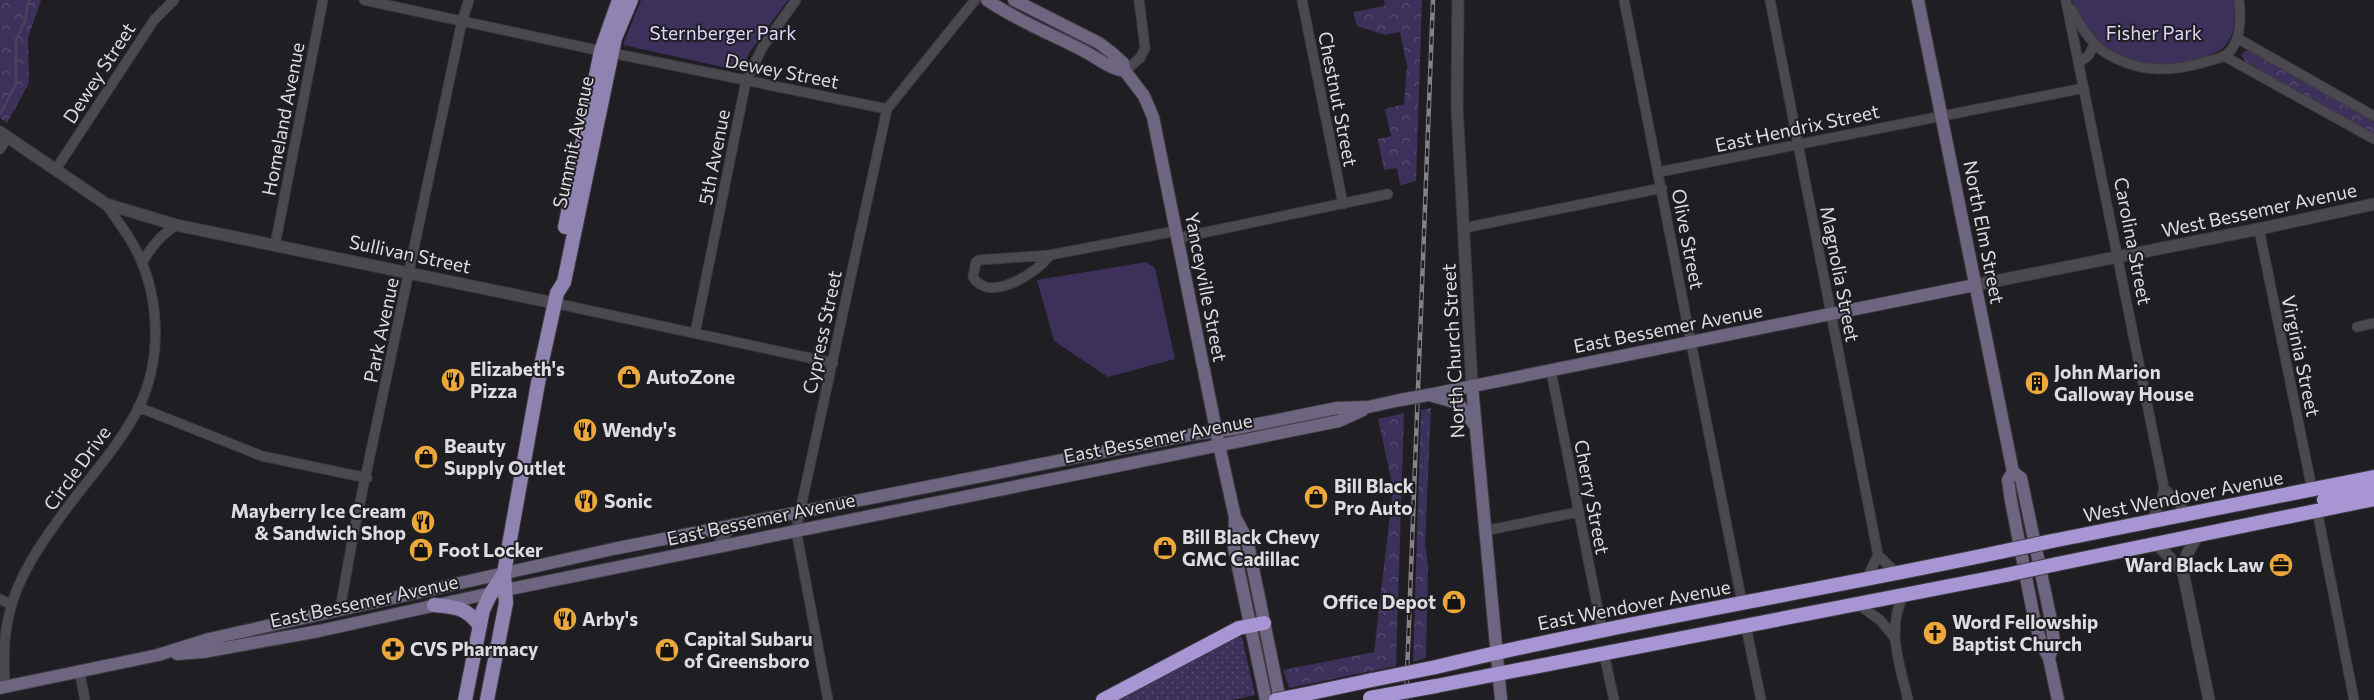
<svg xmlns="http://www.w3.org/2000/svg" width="2374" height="700" font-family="Commissioner,sans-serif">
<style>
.grass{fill:url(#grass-dots)}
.forest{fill:url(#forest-crowns)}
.park{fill:#3d315b}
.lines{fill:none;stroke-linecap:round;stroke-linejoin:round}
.stream{stroke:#4a425b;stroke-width:2.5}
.minor-casing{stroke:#3c3b40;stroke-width:11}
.tertiary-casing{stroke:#3c3b40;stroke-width:13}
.secondary-casing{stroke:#3c3b40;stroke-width:14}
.primary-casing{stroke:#3c3b40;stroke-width:16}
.trunk-casing{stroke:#3c3b40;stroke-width:16}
.minor{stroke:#4b4950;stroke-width:9}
.tertiary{stroke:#4b4950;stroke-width:11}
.secondary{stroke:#6e6681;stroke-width:12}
.primary{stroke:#9083b2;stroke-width:14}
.trunk{stroke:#a796d3;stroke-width:14}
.rail-casing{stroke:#838387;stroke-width:4.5}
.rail{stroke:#1f1e23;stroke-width:2.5;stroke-dasharray:8;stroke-linecap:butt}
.secondary-bridge-casing{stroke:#3c3b40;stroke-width:14;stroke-linecap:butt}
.trunk-bridge-casing{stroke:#3c3b40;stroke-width:16;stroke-linecap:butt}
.secondary-bridge{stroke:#6e6681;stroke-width:12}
.trunk-bridge{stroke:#a796d3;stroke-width:14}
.labels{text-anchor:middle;stroke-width:4;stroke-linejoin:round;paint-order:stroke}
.park-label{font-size:19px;fill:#dfd6fd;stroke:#1f1e23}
.street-label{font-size:19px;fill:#dddde1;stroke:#1f1e23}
.poi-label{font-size:19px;font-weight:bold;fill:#dddde1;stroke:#1f1e23;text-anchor:start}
</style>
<defs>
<pattern id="grass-dots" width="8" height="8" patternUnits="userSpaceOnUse" patternTransform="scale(1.25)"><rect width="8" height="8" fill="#3d315b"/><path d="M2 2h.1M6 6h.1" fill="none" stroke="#594e72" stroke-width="1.8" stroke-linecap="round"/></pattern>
<pattern id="forest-crowns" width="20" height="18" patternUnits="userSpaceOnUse" patternTransform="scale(1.25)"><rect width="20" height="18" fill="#3d315b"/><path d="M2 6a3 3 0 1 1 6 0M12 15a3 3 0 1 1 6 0" fill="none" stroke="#594e72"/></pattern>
</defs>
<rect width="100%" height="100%" fill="#1f1e23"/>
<path class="grass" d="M 1242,637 L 1255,695 L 1233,700 L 1116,700 L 1234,639 Z"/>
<path class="forest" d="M 0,0 L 41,0 L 28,38 L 29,83 L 7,123 L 0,118 Z
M 1384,0 L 1422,0 L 1416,181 L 1400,185 L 1397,168 L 1384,170 L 1378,139 L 1391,136 L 1385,109 L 1404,104 L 1407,66 L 1400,32 L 1385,35 L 1357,26 L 1353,12 L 1385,6 Z
M 2247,50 L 2255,52 L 2374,122 L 2374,134 L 2246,62 L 2241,55 Z
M 1431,408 L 1425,544 L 1428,566 L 1426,658 L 1413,662 L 1421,410 Z
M 1404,413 L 1396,666 L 1289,688 L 1283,670 L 1374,652 L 1393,488 L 1378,419 Z"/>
<path class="park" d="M 641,0 L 788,0 L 749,53 L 741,71 L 623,45 Z
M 2072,0 L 2234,0 C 2235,16 2236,35 2224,47 C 2217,54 2205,56 2196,59 C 2153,72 2109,62 2084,24 C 2080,16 2074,9 2072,0 Z
M 1146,262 L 1155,268 L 1175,359 L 1108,377 L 1054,341 L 1037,280 Z"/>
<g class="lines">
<path class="stream" d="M 1,113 L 16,84 L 16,40 L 25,21 L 29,0"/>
<g class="minor-casing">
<path id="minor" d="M 364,0 L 601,51
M 1302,0 L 1343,204
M 1624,0 L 1742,603
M 1770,0 L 1878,555 L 1866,580
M 2066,1 L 2164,488 L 2160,504 L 2150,522
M 2071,9 C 2080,25 2090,43 2106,53 C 2138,73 2171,72 2205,62 C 2211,60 2219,59 2224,56 C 2242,45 2241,18 2239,0
M 2237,38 L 2374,116
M 612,53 L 887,109
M 2224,56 L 2374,139
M 2079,63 L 2088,56 L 2095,44
M 1125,71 L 1140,58 L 1145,48 L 1139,0
M 0,149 L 8,137
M 56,169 L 154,20 L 174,0
M 1659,172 L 2084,88
M 1464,228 L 1662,188
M 2259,229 L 2312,489
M 1178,238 L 1388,194
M 275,245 L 323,0
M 1050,255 C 1037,273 989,304 973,277 L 976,262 L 979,260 Z
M 1050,255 L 1176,231
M 142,263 C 151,247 160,236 176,225
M 554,303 L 833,363
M 2357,327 L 2374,323
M 695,333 L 746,81 L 762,48 L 796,0
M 1551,371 L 1602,630
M 138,407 L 262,456 L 367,478
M 2164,488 L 2188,514
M 2317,510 L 2354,700
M 1484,531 L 1578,512
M 1878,555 L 1897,574
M 1903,596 C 1886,631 1900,664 1908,700
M 0,599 L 12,605
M 1859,605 L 1880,620 L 1894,637
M 340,609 L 354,531 L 462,21 L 469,0
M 1746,627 L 1761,700
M 1604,654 L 1614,700
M 79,670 L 85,700
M 5,687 C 4,663 3,639 9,615 C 17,577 42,542 64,512 C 89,478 120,445 139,407 C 163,357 160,294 134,246 C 126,231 115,218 106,204
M 828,700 L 796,530 L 887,109 L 975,0"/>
</g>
<g class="tertiary-casing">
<path id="tertiary" d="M 1458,0 L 1457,107 L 1472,386
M 0,132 L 106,204 L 176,225 L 554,303
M 1975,285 L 2259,229 L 2374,204
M 2198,535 L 2187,554 L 2183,572 L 2209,700
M 2156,543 L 2183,572
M 719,547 L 722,537 L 734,524"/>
</g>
<g class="secondary-casing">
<path id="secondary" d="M 987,0 C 1016,20 1049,33 1080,49 C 1095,56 1109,69 1125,71
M 1014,0 L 1099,43 L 1112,53 L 1123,63 L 1125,71 L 1144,96 L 1153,117 L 1219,445 L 1235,517 L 1247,539 L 1280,700
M 1918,0 L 2013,472 L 2008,480 L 2011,501 L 2035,623 L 2042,645 L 2049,658 L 2058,700
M 1472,386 L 1501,700
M 1428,395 L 1975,285
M 1433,396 L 1458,403 L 1474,424
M 2013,472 L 2021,478 L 2051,620 L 2054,643 L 2049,658
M 1235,517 L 1234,548 L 1266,700
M 177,654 L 203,652 L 319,631 L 505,590 L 1339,421 L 1363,410
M 0,688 L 158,655 L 209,639 L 613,549 L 1194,434 L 1233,429 L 1337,408 L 1368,407 L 1400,400"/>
</g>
<g class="primary-casing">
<path id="primary" d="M 565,227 L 601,51 L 619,0
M 434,605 C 456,607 466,607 480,626
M 465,700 L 483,610 L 491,593 L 504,573
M 487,700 L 506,603 L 504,573 L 542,361 L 557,293 L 564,282 L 615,38 L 631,0"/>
</g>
<g class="trunk-casing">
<path id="trunk" d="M 2324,500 L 2374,488
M 2052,541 L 2374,477
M 2057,564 L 2374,499
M 1436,667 C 1623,622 1812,592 2000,552
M 1436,686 L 2006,575
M 1306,694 L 1372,680
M 1103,700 L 1239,628 L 1264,623"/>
</g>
<use href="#minor" class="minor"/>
<use href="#tertiary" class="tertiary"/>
<use href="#secondary" class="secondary"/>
<use href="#primary" class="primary"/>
<use href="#trunk" class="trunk"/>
<g class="rail-casing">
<path id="rail" d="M 1406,700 L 1433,0"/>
</g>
<use href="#rail" class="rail"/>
<g class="secondary-bridge-casing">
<path id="secondary-bridge" d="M 1400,400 L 1428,395"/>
</g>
<g class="trunk-bridge-casing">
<path id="trunk-bridge" d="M 2000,552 L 2052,541
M 2006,575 L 2057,564
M 1372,680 L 1436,667
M 1370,698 L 1436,686
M 1276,700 L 1306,694"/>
</g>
<use href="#secondary-bridge" class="secondary-bridge"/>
<use href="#trunk-bridge" class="trunk-bridge"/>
</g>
<defs>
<g id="shop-disc" transform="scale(1.25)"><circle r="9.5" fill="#eda83c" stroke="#1f1e23"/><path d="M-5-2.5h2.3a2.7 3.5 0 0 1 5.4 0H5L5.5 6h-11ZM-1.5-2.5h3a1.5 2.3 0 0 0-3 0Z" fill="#111"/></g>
<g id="restaurant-disc" transform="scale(1.25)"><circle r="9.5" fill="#eda83c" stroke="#1f1e23"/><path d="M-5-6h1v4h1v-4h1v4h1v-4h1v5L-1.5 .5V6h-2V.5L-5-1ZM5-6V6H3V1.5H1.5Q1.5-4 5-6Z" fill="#111"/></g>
<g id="building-disc" transform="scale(1.25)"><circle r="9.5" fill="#eda83c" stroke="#1f1e23"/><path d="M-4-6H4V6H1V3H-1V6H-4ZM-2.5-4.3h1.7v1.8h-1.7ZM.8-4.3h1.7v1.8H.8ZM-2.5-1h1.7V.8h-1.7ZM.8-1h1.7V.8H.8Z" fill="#111"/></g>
<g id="office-disc" transform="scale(1.25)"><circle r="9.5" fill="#eda83c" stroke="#1f1e23"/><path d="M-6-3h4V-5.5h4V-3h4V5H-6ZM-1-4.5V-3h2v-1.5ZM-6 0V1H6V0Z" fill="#111"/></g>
<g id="church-disc" transform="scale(1.25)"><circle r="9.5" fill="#eda83c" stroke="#1f1e23"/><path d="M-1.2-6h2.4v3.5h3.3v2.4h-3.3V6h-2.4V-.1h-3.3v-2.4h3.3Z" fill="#111"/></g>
<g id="pharmacy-disc" transform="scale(1.25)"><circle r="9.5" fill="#eda83c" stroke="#1f1e23"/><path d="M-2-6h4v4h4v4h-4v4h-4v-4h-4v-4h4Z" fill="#111"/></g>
</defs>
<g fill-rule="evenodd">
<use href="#shop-disc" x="629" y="377"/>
<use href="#restaurant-disc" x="453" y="380"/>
<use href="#building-disc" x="2037" y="383"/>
<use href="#restaurant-disc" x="585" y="430"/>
<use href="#shop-disc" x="426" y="457"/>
<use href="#shop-disc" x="1316" y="497"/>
<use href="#restaurant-disc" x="586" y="501"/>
<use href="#restaurant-disc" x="423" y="522"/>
<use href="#shop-disc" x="1165" y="548"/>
<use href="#shop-disc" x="421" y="550"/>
<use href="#office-disc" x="2281" y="565"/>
<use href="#shop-disc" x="1454" y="602"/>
<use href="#restaurant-disc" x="565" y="619"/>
<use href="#church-disc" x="1935" y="633"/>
<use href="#pharmacy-disc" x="393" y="649"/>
<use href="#shop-disc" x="667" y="650"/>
</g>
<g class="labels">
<g class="park-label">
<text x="723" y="40">Sternberger Park</text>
<text x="2154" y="40">Fisher Park</text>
</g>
<g class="street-label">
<text transform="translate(782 71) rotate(11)" y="7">Dewey Street</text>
<text transform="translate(99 73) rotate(-57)" y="7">Dewey Street</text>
<text transform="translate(1338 99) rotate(79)" y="7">Chestnut Street</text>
<text transform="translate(283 119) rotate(-79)" y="7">Homeland Avenue</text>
<text transform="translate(1797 128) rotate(-12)" y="7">East Hendrix Street</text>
<text transform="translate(573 142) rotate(-78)" y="7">Summit Avenue</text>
<text transform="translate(714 157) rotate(-79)" y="7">5th Avenue</text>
<text transform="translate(2259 210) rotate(-12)" y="7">West Bessemer Avenue</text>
<text transform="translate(1984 232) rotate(79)" y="7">North Elm Street</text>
<text transform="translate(1688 239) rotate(79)" y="7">Olive Street</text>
<text transform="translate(2133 241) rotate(79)" y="7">Carolina Street</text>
<text transform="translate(410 254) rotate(12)" y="7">Sullivan Street</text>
<text transform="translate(1840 274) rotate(79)" y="7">Magnolia Street</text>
<text transform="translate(1206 287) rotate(79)" y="7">Yanceyville Street</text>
<text transform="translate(1668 328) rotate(-11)" y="7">East Bessemer Avenue</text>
<text transform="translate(381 330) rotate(-78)" y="7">Park Avenue</text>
<text transform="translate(822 332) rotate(-78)" y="7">Cypress Street</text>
<text transform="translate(1453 351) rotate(-93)" y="7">North Church Street</text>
<text transform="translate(2301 356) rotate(78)" y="7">Virginia Street</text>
<text transform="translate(1158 438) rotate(-11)" y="7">East Bessemer Avenue</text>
<text transform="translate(77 468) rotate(-54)" y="7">Circle Drive</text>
<text transform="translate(2183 496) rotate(-11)" y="7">West Wendover Avenue</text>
<text transform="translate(1592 497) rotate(79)" y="7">Cherry Street</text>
<text transform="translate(761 519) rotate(-12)" y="7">East Bessemer Avenue</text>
<text transform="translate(364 601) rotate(-12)" y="7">East Bessemer Avenue</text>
<text transform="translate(1634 605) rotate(-11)" y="7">East Wendover Avenue</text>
</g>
<g class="poi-label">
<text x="470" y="376">Elizabeth's<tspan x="470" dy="22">Pizza</tspan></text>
<text x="2054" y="379">John Marion<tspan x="2054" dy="22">Galloway House</tspan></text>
<text x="646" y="384">AutoZone</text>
<text x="602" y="437">Wendy's</text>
<text x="444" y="453">Beauty<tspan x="444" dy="22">Supply Outlet</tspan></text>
<text x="1334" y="493">Bill Black<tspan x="1334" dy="22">Pro Auto</tspan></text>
<text x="604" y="508">Sonic</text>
<text x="406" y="518" text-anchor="end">Mayberry Ice Cream<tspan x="406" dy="22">&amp; Sandwich Shop</tspan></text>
<text x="1182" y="544">Bill Black Chevy<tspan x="1182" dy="22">GMC Cadillac</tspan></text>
<text x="438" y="557">Foot Locker</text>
<text x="2264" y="572" text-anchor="end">Ward Black Law</text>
<text x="1436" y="609" text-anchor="end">Office Depot</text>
<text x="582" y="626">Arby's</text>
<text x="1952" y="629">Word Fellowship<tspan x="1952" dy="22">Baptist Church</tspan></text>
<text x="684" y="646">Capital Subaru<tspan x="684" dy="22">of Greensboro</tspan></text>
<text x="410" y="656">CVS Pharmacy</text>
</g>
</g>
</svg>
